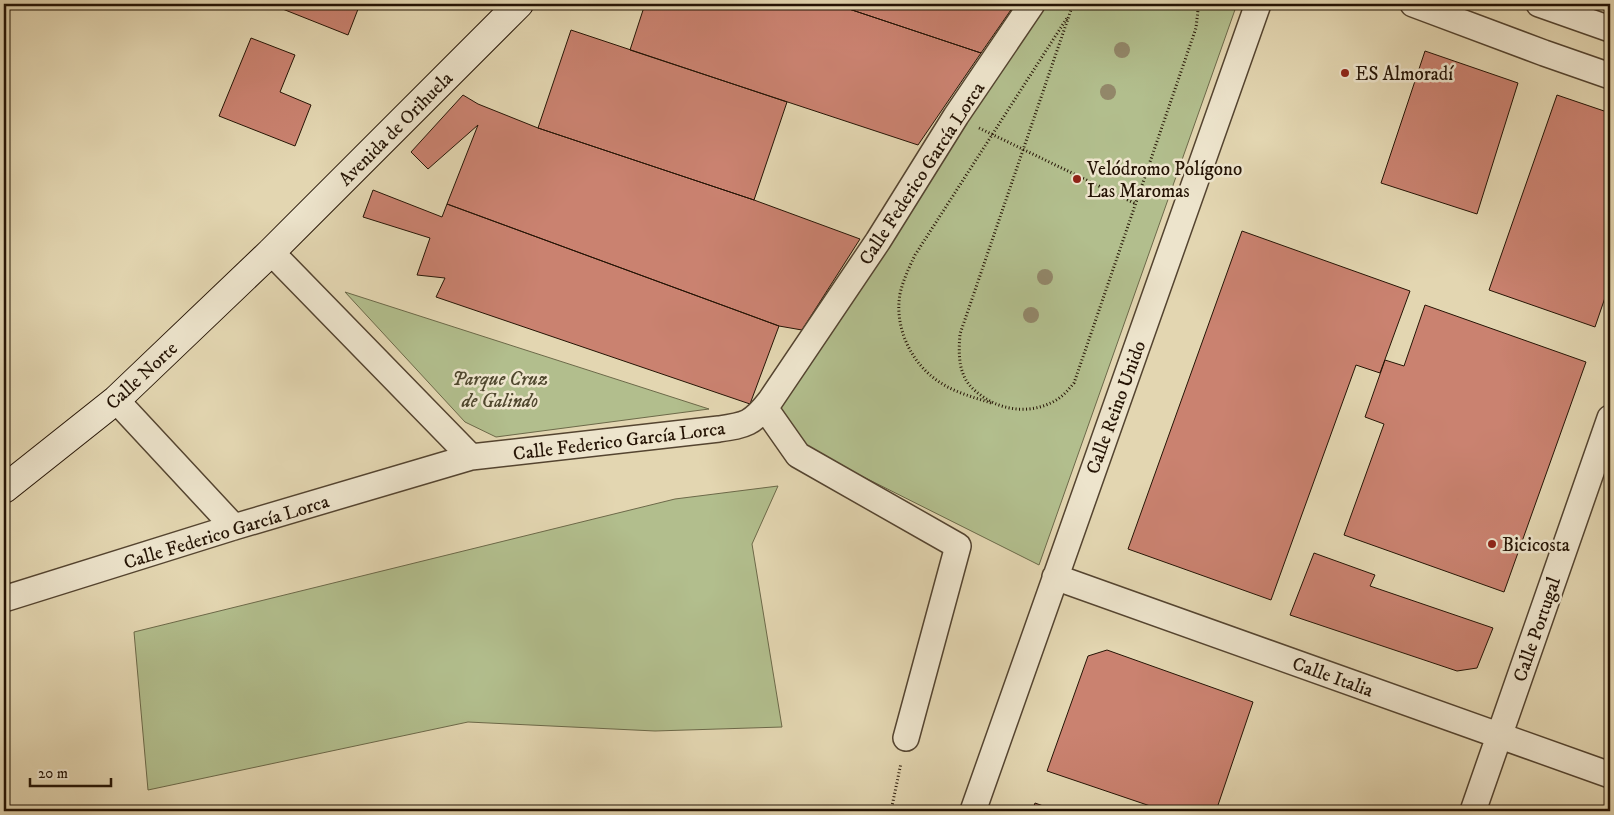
<svg xmlns="http://www.w3.org/2000/svg" width="1614" height="815" font-family="'IM FELL DW Pica',serif">
<style>
.green{fill:#b2be8d;stroke:#6c6949}
.building{fill:#ca8270;stroke:#251405}
.lines{fill:none;stroke-linecap:round;stroke-linejoin:round}
.street-casing{stroke:#544430;stroke-width:28}
.secondary-casing{stroke:#251405;stroke-width:30}
.path{stroke:#251405;stroke-width:3;stroke-dasharray:1 2.5;stroke-linecap:butt}
.street{stroke:#ede4cc;stroke-width:25}
.secondary{stroke:#ede4cc;stroke-width:28}
.tree{fill:#928769}
.poi-dot{fill:#8f2418;stroke:#ede4cc;stroke-width:2}
.labels{text-anchor:middle;stroke-width:5;stroke-linejoin:round;paint-order:stroke}
.poi-label{font-size:19px;fill:#251405;stroke:#ede4cc;text-anchor:start}
.street-label{font-size:19px;fill:#251405;stroke:#ede4cc}
.park-label{font-size:19px;font-style:italic;fill:#4f472e;stroke:#ede4cc}
</style>
<rect width="100%" height="100%" fill="#e3d6b1"/>
<filter id="stains"><feTurbulence type="fractalNoise" baseFrequency=".004" numOctaves="4"/><feColorMatrix values="0 0 0 0 .2 0 0 0 0 .09 0 0 0 0 .02 0 0 0 .5 -.17"/></filter>
<radialGradient id="worn" r=".72"><stop offset=".6" stop-color="#630" stop-opacity="0"/><stop offset="1" stop-color="#630" stop-opacity=".3"/></radialGradient>
<path class="green" d="M 1046,4 L 1237,4 L 1039,565 L 762,426 Z
M 345,292 L 709,409 L 496,437 L 465,422 Z
M 778,486 L 752,544 L 782,727 L 655,731 L 468,722 L 148,790 L 134,632 L 675,499 Z"/>
<path class="building" d="M 270,4 L 360,4 L 348,35 Z
M 645,4 L 834,4 L 981,53 L 918,145 L 630,50 Z
M 834,4 L 1015,4 L 981,53 Z
M 571,30 L 787,102 L 754,200 L 538,128 Z
M 251,38 L 295,55 L 280,92 L 311,105 L 295,146 L 219,116 Z
M 1425,51 L 1518,83 L 1477,214 L 1381,183 Z
M 463,95 L 478,104 L 538,128 L 754,200 L 860,239 L 802,330 L 779,326 L 447,204 L 478,125 L 428,169 L 411,152 Z
M 1557,95 L 1610,113 L 1610,283 L 1595,327 L 1489,290 Z
M 373,190 L 442,217 L 447,204 L 779,326 L 750,404 L 436,297 L 445,278 L 417,275 L 430,238 L 363,217 Z
M 1242,231 L 1410,291 L 1380,373 L 1356,365 L 1271,600 L 1128,549 Z
M 1425,305 L 1586,362 L 1504,592 L 1344,535 L 1384,424 L 1365,417 L 1385,360 L 1404,366 Z
M 1314,553 L 1375,575 L 1370,586 L 1493,628 L 1477,668 L 1457,671 L 1290,615 Z
M 1107,650 L 1253,702 L 1216,811 L 1165,811 L 1047,771 L 1088,656 Z
M 1035,803 L 1057,811 L 1032,811 Z"/>
<g class="lines">
<g class="street-casing">
<path id="street" d="M 1413,4 L 1544,53 L 1610,76
M 1539,4 L 1610,29
M 271,252 L 471,457
M 116,400 L 234,527
M 765,408 L 798,455 L 958,546 L 906,738
M 1055,577 L 1610,775
M 4,599 L 234,527 L 471,457 L 719,429 C 746,425 752,424 770,401 L 878,241 L 956,116 L 1032,4
M 973,811 L 1258,4
M 1473,811 L 1610,418"/>
</g>
<g class="secondary-casing">
<path id="secondary" d="M 4,489 L 116,400 L 271,252 L 519,4"/>
</g>
<path class="path" d="M 1073,4 L 960,334 C 959,347 958,363 964,376 C 968,386 978,394 988,400 C 1009,412 1036,413 1058,399 C 1064,395 1069,389 1074,383 L 1196,28 L 1198,10 L 1196,4
M 979,128 L 1136,204
M 991,403 C 973,397 953,392 938,381 C 911,363 894,327 900,294 C 903,280 909,268 915,255 L 1067,18
M 891,811 L 901,763"/>
<use href="#street" class="street"/>
<use href="#secondary" class="secondary"/>
</g>
<g class="tree">
<circle cx="1122" cy="50" r="8"/>
<circle cx="1108" cy="92" r="8"/>
<circle cx="1045" cy="277" r="8"/>
<circle cx="1031" cy="315" r="8"/>
</g>
<g class="poi-dot">
<circle cx="1345" cy="73" r="5"/>
<circle cx="1077" cy="179" r="5"/>
<circle cx="1492" cy="544" r="5"/>
</g>
<g class="labels">
<g class="poi-label">
<text x="1355" y="80">ES Almoradí</text>
<text x="1087" y="175">Velódromo Polígono<tspan x="1087" dy="22">Las Maromas</tspan></text>
<text x="1502" y="551">Bicicosta</text>
</g>
<g class="street-label">
<text transform="translate(395 128) rotate(-45)" y="7">Avenida de Orihuela</text>
<text transform="translate(921 173) rotate(-57)" y="7">Calle Federico García Lorca</text>
<text transform="translate(141 375) rotate(-43)" y="7">Calle Norte</text>
<text transform="translate(1115 407) rotate(-70)" y="7">Calle Reino Unido</text>
<text transform="translate(619 440) rotate(-7)" y="7">Calle Federico García Lorca</text>
<text transform="translate(226 531) rotate(-17)" y="7">Calle Federico García Lorca</text>
<text transform="translate(1536 629) rotate(-71)" y="7">Calle Portugal</text>
<text transform="translate(1333 676) rotate(20)" y="7">Calle Italia</text>
</g>
<g class="park-label">
<text x="500" y="385">Parque Cruz<tspan x="500" dy="22">de Galindo</tspan></text>
</g>
</g>
<rect width="1614" height="815" fill="none" stroke="#e3d6b1" stroke-width="20"/>
<rect x="5" y="5" width="1604" height="805" fill="none" stroke="#251405" stroke-width="2.5"/>
<rect x="10" y="10" width="1594" height="795" fill="none" stroke="#251405"/>
<path d="M30 778v8h81v-8" fill="none" stroke="#251405" stroke-width="2.5"/>
<text x="38" y="778" font-size="15" fill="#251405" stroke="#ede4cc" stroke-width="4" paint-order="stroke">20 m</text>
<rect width="100%" height="100%" filter="url(#stains)"/>
<rect width="100%" height="100%" fill="url(#worn)"/>
</svg>
